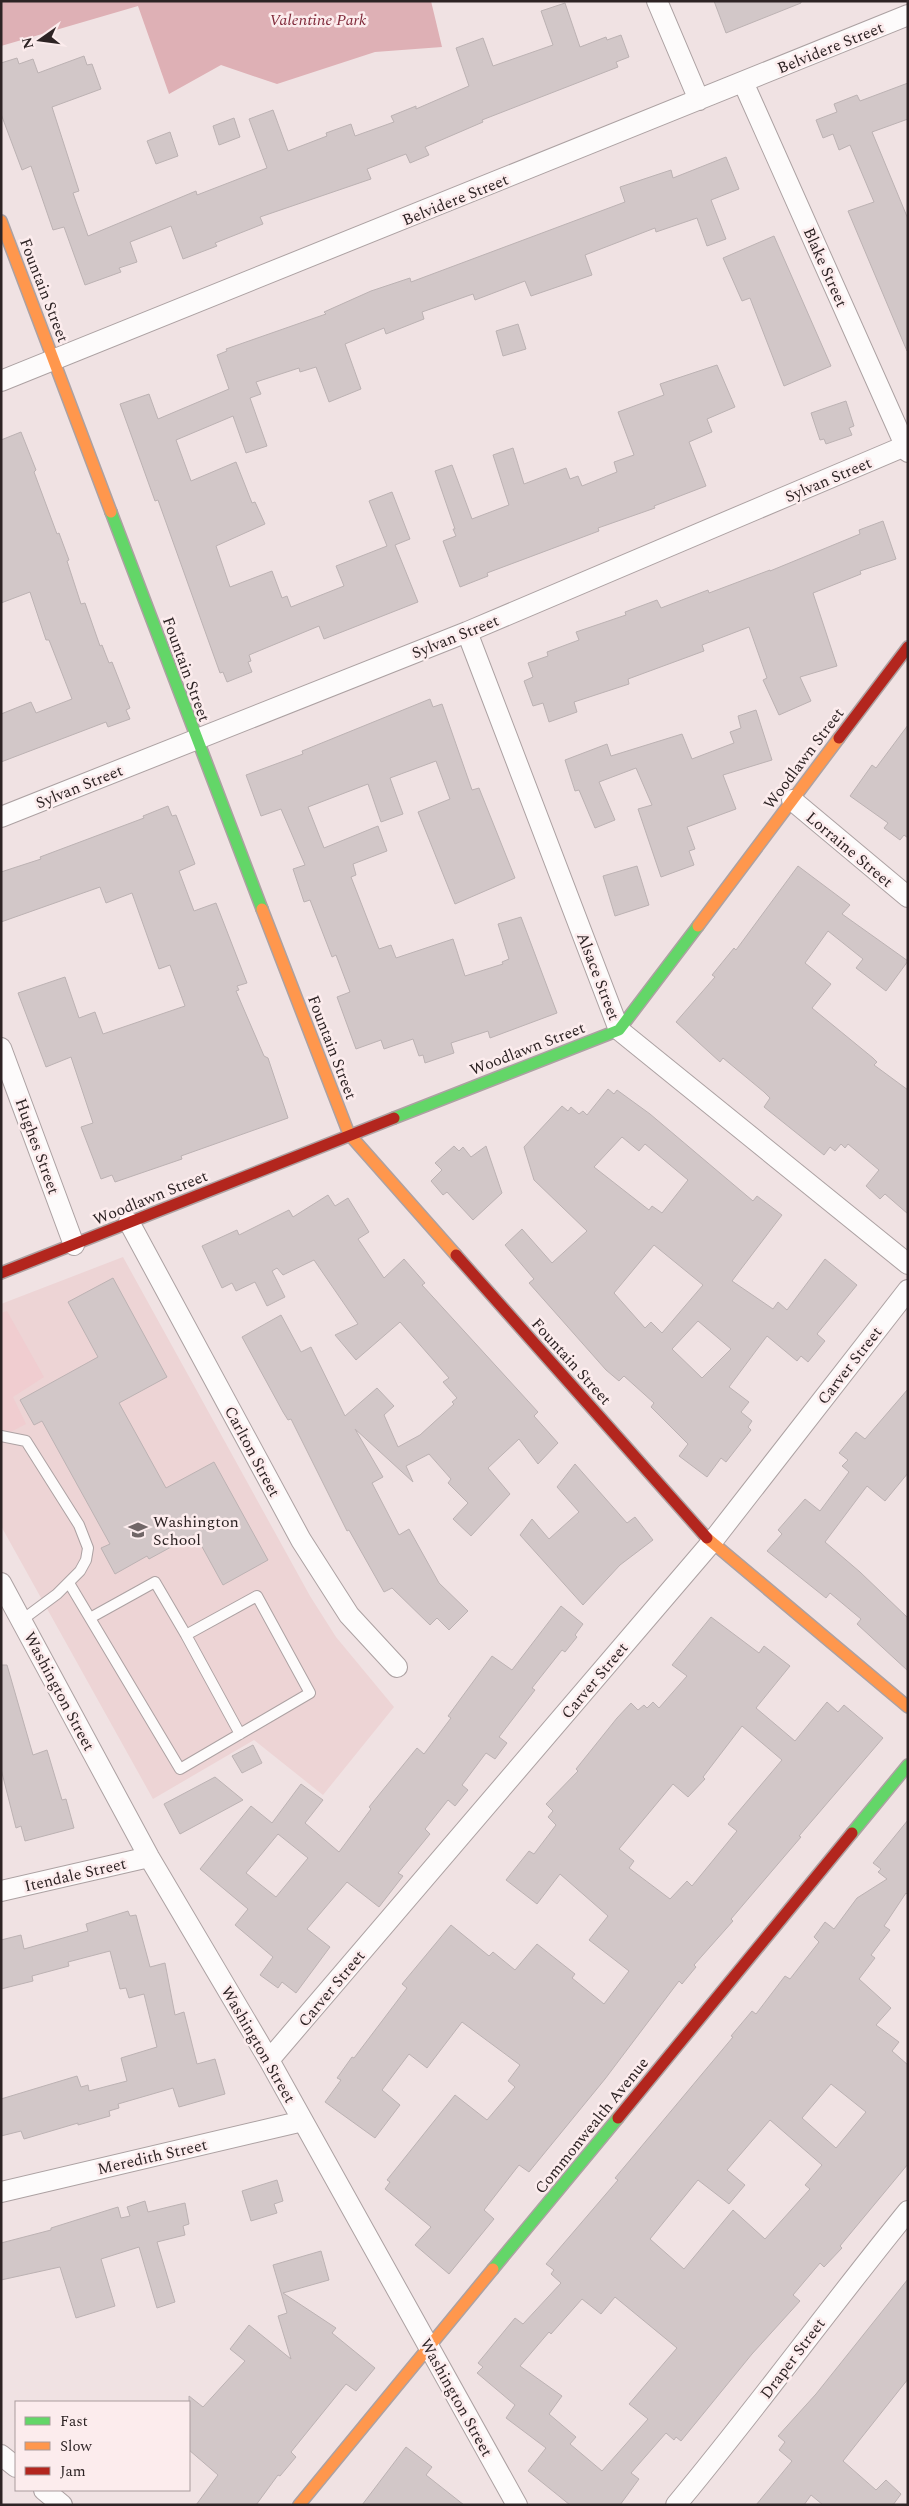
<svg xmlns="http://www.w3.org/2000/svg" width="909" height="2506" font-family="Spectral,serif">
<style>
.built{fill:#edd4d5}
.green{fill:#f0cdd0}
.forest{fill:#deb0b5}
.building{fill:#d2c7c8;stroke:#bcb2b3;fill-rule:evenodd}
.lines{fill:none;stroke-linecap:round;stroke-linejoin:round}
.lane-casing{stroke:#aca1a2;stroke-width:12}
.street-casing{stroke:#aca1a2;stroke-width:22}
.fast-casing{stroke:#aca1a2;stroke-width:14}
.slow-casing{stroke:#aca1a2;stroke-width:14}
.jam-casing{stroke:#aca1a2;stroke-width:14}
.lane{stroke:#fdfbfb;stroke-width:10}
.street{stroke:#fdfbfb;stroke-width:20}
.fast{stroke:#63d668;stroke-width:11}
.slow{stroke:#ff974d;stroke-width:11}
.jam{stroke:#b3261e;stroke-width:11}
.labels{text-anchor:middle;stroke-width:5;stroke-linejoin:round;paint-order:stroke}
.park-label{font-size:16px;font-style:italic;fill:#812b3b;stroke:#fceced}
.street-label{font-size:16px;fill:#2d2324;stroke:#fceced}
.poi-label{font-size:16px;fill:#2d2324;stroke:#fceced;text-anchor:start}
</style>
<rect width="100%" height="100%" fill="#f0e2e3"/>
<path class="built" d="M 123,1257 L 310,1596 L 336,1637 L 394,1707 L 323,1795 L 254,1740 L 153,1799 L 1,1526 L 1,1304 Z"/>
<path class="green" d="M 7,1311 L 44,1377 L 13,1397 L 26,1424 L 1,1437 L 1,1313 Z"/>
<path class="forest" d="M 1,1 L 431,1 L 442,47 L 375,52 L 277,84 L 221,65 L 169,94 L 138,6 L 1,46 Z"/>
<path class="building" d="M 714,1 L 801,1 L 801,3 L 726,33 Z
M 565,3 L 580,47 L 606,37 L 607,40 L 621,35 L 629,57 L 616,62 L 618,67 L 482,120 L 483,122 L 425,147 L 429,155 L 410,163 L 406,154 L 367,169 L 371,179 L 260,217 L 263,224 L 215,243 L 217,246 L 183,259 L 171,226 L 130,242 L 137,262 L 119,268 L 121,272 L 85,285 L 64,227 L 53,230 L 31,166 L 22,170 L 1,114 L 1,63 L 17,58 L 19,64 L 33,59 L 38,73 L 84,56 L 87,65 L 92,64 L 101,89 L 52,107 L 79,191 L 73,193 L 88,236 L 196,191 L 197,195 L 267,168 L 249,119 L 273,110 L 288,151 L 327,136 L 326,133 L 351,124 L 355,136 L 394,122 L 391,116 L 416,106 L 416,109 L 469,86 L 456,48 L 483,38 L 493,66 L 553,45 L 541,11 Z
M 908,83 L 908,119 L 872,132 L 908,219 L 907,351 L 848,211 L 874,202 L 850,145 L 839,150 L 833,134 L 823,138 L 816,120 L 837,112 L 834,104 L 857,95 L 860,101 Z
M 234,118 L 240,137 L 219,145 L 213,126 Z
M 170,132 L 178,156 L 156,164 L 147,141 Z
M 726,157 L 739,189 L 711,200 L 726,239 L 707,246 L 697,218 L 656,232 L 655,228 L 585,255 L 592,275 L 531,296 L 525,281 L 475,300 L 473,294 L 422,312 L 424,319 L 386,334 L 384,328 L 345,344 L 361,389 L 329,402 L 316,367 L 300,372 L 299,368 L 256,382 L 261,394 L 250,398 L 267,446 L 246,453 L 233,416 L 176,440 L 191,481 L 236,462 L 252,503 L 255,502 L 265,524 L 216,546 L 230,587 L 272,571 L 282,598 L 287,596 L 291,607 L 344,586 L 336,566 L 387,546 L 369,501 L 392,492 L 410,539 L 395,545 L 418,602 L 324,639 L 319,626 L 249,655 L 251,661 L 248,662 L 252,672 L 227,682 L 223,672 L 220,673 L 158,500 L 155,501 L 120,404 L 149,394 L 158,419 L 229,389 L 217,355 L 227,351 L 226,349 L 326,314 L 324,312 L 371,291 L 410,278 L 411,282 L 625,202 L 620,187 L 671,170 L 673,178 Z
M 774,236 L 831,366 L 784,386 L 750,298 L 742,301 L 723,258 Z
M 518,324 L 526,349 L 503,356 L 496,331 Z
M 717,365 L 735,407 L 707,419 L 712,432 L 689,442 L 706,486 L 654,506 L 655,508 L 598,528 L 599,531 L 487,573 L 488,576 L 460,587 L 443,541 L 456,536 L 453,529 L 455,529 L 435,471 L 452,465 L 472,519 L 509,505 L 493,455 L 513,448 L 524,484 L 566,468 L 570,479 L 578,476 L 582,486 L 617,472 L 614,462 L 634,455 L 618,412 L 664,395 L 660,384 Z
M 846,401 L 854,426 L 849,428 L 852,435 L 826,444 L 824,439 L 820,440 L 811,413 Z
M 21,432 L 36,470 L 34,472 L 57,534 L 59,533 L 69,560 L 67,561 L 81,604 L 85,603 L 100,646 L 102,645 L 109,663 L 112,662 L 130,708 L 126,710 L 130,719 L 108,727 L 106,722 L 1,762 L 1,714 L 31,702 L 36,713 L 72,699 L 49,640 L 46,640 L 30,592 L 1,603 L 1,440 Z
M 883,521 L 896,559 L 860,571 L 861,574 L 813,593 L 837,666 L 800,677 L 811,701 L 779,715 L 763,680 L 767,678 L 749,627 L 702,645 L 704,651 L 628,679 L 629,684 L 574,702 L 577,712 L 549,722 L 543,703 L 533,706 L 524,681 L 533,677 L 528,663 L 548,656 L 547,652 L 579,640 L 576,632 L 626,615 L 625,612 L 657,600 L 661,608 L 708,590 L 709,593 L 770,570 L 770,571 L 860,534 L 859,530 Z
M 430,699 L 433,707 L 442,704 L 472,790 L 479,788 L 515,878 L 455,904 L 418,812 L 450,799 L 436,761 L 390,778 L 403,814 L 381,822 L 368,784 L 308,807 L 324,848 L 378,826 L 387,851 L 353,864 L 356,875 L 351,877 L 379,949 L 391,945 L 396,958 L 453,939 L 465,976 L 503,964 L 502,962 L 509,959 L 498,924 L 521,917 L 557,1013 L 490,1038 L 488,1031 L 451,1043 L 454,1053 L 425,1063 L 423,1055 L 419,1056 L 413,1039 L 384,1049 L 381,1040 L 356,1049 L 337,997 L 350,992 L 336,955 L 332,957 L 310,900 L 304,902 L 293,869 L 305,865 L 281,809 L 261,816 L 246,775 L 303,754 L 302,751 Z
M 756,710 L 772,760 L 723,775 L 736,809 L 687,827 L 695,849 L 689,851 L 694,865 L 661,877 L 638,809 L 652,805 L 636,768 L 599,782 L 615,820 L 595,828 L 579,790 L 575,791 L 565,760 L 607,744 L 611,756 L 682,734 L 692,759 L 734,743 L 730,732 L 741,728 L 738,716 Z
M 908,725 L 908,838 L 904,835 L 900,840 L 884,828 L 888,823 L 850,796 L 872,765 L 876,768 Z
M 168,806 L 172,816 L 176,815 L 195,864 L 179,871 L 194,911 L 216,903 L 247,983 L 237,986 L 239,990 L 236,991 L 264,1056 L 268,1058 L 288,1118 L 181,1156 L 182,1159 L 115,1182 L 112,1175 L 101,1179 L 81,1127 L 93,1123 L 71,1057 L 46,1067 L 18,993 L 65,977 L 79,1018 L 95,1012 L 103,1034 L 185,1006 L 170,965 L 159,969 L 132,893 L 106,903 L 100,887 L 1,922 L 1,872 L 41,859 L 40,857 L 144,818 L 143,816 Z
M 637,866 L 649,905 L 615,916 L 603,876 Z
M 798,866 L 850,905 L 842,914 L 908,961 L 886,991 L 856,968 L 863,959 L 828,931 L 805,963 L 831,984 L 812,1008 L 873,1058 L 877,1062 L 874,1065 L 908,1090 L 908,1214 L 885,1194 L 880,1199 L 866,1186 L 879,1170 L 848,1144 L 845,1148 L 841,1144 L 835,1151 L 830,1147 L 824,1155 L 764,1107 L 770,1098 L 764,1092 L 723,1058 L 720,1062 L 676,1022 L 715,977 L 712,975 L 734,948 L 736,950 Z
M 608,1089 L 614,1094 L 617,1090 L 650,1114 L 753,1201 L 757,1196 L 782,1215 L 732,1281 L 773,1309 L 778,1302 L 787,1310 L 825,1259 L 857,1285 L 817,1334 L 825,1341 L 808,1362 L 801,1356 L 797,1361 L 767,1336 L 729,1387 L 749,1402 L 741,1412 L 752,1421 L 748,1427 L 751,1430 L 726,1462 L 721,1458 L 707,1477 L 679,1456 L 688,1444 L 651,1407 L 654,1403 L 624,1376 L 619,1381 L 606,1370 L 529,1283 L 534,1279 L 505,1245 L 522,1229 L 552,1263 L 587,1231 L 534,1180 L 524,1147 L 562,1106 L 568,1111 L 571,1107 L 579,1114 L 583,1111 L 587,1115 ZM 622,1137 L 639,1151 L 645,1144 L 688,1180 L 662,1213 L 652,1206 L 649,1210 L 594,1167 ZM 654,1245 L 703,1285 L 662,1333 L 651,1322 L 645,1328 L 614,1293 ZM 698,1321 L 731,1349 L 702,1378 L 672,1349 Z
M 454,1146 L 459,1151 L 463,1147 L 471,1157 L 486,1146 L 502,1193 L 473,1220 L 447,1192 L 443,1195 L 431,1181 L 442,1170 L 435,1163 Z
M 328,1195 L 335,1206 L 348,1198 L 369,1232 L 358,1239 L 384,1278 L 404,1259 L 425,1283 L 422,1285 L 538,1412 L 534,1416 L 558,1443 L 538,1464 L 519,1439 L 488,1468 L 510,1494 L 471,1536 L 453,1519 L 468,1503 L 448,1483 L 451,1479 L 429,1454 L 406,1466 L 413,1482 L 355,1429 L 383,1477 L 372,1483 L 399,1535 L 409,1529 L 439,1583 L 468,1611 L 449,1630 L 437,1618 L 430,1625 L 392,1588 L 384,1592 L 349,1530 L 347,1531 L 291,1419 L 288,1420 L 283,1412 L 242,1337 L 281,1315 L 301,1352 L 311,1347 L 345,1416 L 377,1388 L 394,1406 L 384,1415 L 398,1447 L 420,1435 L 454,1404 L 452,1402 L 457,1398 L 443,1382 L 449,1378 L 400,1322 L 356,1360 L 335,1335 L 358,1324 L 314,1260 L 283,1275 L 277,1268 L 272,1271 L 285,1297 L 267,1306 L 255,1282 L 236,1291 L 232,1283 L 222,1288 L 202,1246 L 237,1230 L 239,1235 L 289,1210 L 293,1217 Z
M 113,1278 L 167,1377 L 119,1403 L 166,1488 L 214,1462 L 268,1560 L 223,1585 L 195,1534 L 149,1559 L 147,1556 L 115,1574 L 101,1548 L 110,1544 L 42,1421 L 34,1425 L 20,1400 L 98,1357 L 68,1302 Z
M 908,1389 L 908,1473 L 885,1501 L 867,1486 L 825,1542 L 860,1572 L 908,1618 L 908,1671 L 857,1624 L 861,1619 L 830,1593 L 826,1598 L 767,1551 L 782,1534 L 778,1530 L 805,1499 L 820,1511 L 849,1472 L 842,1466 L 848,1460 L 839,1453 L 856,1432 L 865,1439 Z
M 575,1464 L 627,1523 L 635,1517 L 653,1540 L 620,1565 L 583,1605 L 520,1535 L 532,1519 L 549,1539 L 579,1512 L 557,1487 Z
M 561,1606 L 583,1624 L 575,1635 L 577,1637 L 565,1652 L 562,1650 L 532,1688 L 535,1690 L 499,1737 L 507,1743 L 495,1759 L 486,1753 L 462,1785 L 468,1790 L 455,1806 L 448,1800 L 425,1829 L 430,1834 L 398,1873 L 403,1876 L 379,1907 L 347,1882 L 307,1929 L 330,1947 L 296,1993 L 282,1982 L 278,1988 L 260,1975 L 273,1957 L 235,1925 L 248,1909 L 200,1869 L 251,1806 L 272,1823 L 301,1784 L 323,1800 L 305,1823 L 339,1852 L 371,1809 L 369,1807 L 417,1748 L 424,1754 L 451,1718 L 448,1716 L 492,1656 L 512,1670 ZM 278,1834 L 308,1858 L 276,1897 L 246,1873 Z
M 711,1617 L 759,1653 L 764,1646 L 790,1666 L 756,1708 L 795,1741 L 827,1702 L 838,1712 L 844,1705 L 883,1738 L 799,1836 L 801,1837 L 731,1919 L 733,1921 L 694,1965 L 696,1967 L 682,1984 L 679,1981 L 605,2079 L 529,2172 L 519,2165 L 484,2210 L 494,2219 L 449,2274 L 415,2245 L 431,2227 L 385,2189 L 390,2182 L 387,2180 L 455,2095 L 487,2120 L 515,2087 L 508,2081 L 520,2065 L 462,2022 L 427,2068 L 409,2054 L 382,2090 L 400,2105 L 375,2138 L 325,2102 L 341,2080 L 337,2078 L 352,2057 L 354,2058 L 407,1988 L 402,1984 L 451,1925 L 489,1956 L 493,1952 L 515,1970 L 537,1944 L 575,1974 L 572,1978 L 604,2004 L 629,1971 L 589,1940 L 608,1916 L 560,1874 L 537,1904 L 506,1880 L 529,1851 L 534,1854 L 556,1825 L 548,1817 L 553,1811 L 546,1804 L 578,1771 L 576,1769 L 617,1718 L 631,1703 L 638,1710 L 644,1705 L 647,1708 L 653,1702 L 659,1708 L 687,1676 L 672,1665 ZM 742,1726 L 782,1760 L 728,1824 L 737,1831 L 692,1886 L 687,1881 L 670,1899 L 629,1868 L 634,1861 L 619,1849 L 673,1784 L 688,1797 L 705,1779 L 703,1777 Z
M 1,1665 L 7,1665 L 33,1755 L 47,1750 L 62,1800 L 66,1799 L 74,1828 L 25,1841 L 21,1826 L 16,1828 L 1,1769 Z
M 253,1745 L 262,1763 L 242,1773 L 232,1756 Z
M 215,1777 L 243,1800 L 180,1834 L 164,1804 Z
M 908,1820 L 908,1895 L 906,1893 L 884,1926 L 890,1930 L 871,1955 L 875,1958 L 859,1979 L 891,2008 L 876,2025 L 899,2042 L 892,2051 L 908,2065 L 908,2164 L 840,2246 L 842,2248 L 824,2267 L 820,2263 L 793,2295 L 800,2301 L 752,2354 L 681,2441 L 676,2437 L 674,2440 L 666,2433 L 631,2473 L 639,2479 L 620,2505 L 570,2505 L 528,2471 L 546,2448 L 506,2418 L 515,2405 L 477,2373 L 483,2367 L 478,2363 L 515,2318 L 523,2324 L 561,2283 L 551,2274 L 554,2270 L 546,2264 L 618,2180 L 615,2178 L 733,2037 L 731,2036 L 752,2011 L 756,2014 L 785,1976 L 790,1979 L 819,1942 L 814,1937 L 825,1922 L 834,1929 L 857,1898 L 887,1879 L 878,1872 L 881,1869 L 873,1863 ZM 831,2084 L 866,2112 L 836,2148 L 802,2118 ZM 770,2120 L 822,2165 L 805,2185 L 810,2189 L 765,2239 L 733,2210 L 684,2269 L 650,2239 L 698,2180 L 729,2204 L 745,2185 L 727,2170 ZM 615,2297 L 677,2348 L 629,2404 L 648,2419 L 602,2471 L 570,2444 L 576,2437 L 549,2414 L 562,2396 L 520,2366 L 549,2332 L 551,2334 L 582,2299 L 601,2314 Z
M 128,1911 L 130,1916 L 136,1915 L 150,1967 L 165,1963 L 175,2015 L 184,2012 L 197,2064 L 215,2059 L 225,2094 L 179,2107 L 173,2088 L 118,2104 L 119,2108 L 109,2111 L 110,2116 L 78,2125 L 78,2123 L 24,2139 L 21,2131 L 1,2136 L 1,2099 L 77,2076 L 81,2087 L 88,2085 L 89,2091 L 127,2081 L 121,2058 L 157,2047 L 144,1994 L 129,1998 L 126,1988 L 120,1989 L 110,1951 L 68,1962 L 69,1966 L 32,1976 L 33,1981 L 1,1989 L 1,1940 L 21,1935 L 24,1949 L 88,1931 L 86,1924 Z
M 277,2180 L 283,2201 L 274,2204 L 277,2213 L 251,2221 L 242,2191 Z
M 145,2201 L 148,2212 L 185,2203 L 189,2224 L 183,2226 L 185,2235 L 157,2242 L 175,2302 L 157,2308 L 139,2247 L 101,2259 L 115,2306 L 76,2318 L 60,2267 L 1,2280 L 1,2243 L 51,2230 L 51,2228 L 118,2207 L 121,2218 L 130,2216 L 127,2207 Z
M 321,2251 L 329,2280 L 283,2293 L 336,2328 L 332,2333 L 375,2368 L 356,2391 L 346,2384 L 291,2452 L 296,2457 L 280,2476 L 278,2475 L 256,2505 L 196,2505 L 218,2475 L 189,2450 L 189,2396 L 203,2407 L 245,2361 L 230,2349 L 249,2325 L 291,2359 L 278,2316 L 287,2313 L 273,2265 Z
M 908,2279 L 908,2379 L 843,2461 L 876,2490 L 886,2480 L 901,2494 L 893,2505 L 823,2505 L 811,2495 L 804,2505 L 756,2505 L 792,2461 L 779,2450 L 785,2442 L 778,2436 L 816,2394 Z
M 406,2447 L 432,2467 L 426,2475 L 464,2505 L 362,2505 Z"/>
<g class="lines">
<g class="lane-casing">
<path id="lane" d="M 1,1436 L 26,1441 L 79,1525 L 88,1548 L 86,1560 L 80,1571 L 57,1594 L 22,1620
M 69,1583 L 180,1769 L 310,1693 L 257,1596 L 186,1635 L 155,1582 L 90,1618
M 186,1635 L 240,1734"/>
</g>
<g class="street-casing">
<path id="street" d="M 657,1 L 699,100
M 743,82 L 908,452
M 1,381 L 908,15
M 467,632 L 619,1030 L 908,1264
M 792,800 L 908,897
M 1,817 L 467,632 L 905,446
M 1,1048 L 74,1245
M 129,1222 L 301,1540 L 349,1615 L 397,1667
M 1,1583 L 149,1857 L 269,2060 L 517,2505
M 1,1891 L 149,1857
M 269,2060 L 711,1543 L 908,1290
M 1,2192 L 303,2121
M 1,2455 L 16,2467
M 44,2490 L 62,2505
M 676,2505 C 756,2409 829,2308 908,2211"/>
</g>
<g class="fast-casing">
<path id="fast" d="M 111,512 L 262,909
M 394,1118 L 619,1030 L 698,926
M 852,1833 L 908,1765
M 493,2269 L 618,2118"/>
</g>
<g class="slow-casing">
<path id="slow" d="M 1,221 L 111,512
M 262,909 L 349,1134 L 456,1255
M 698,926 L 839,738
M 707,1538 L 908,1707
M 299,2505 L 493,2269"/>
</g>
<g class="jam-casing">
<path id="jam" d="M 839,738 L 908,647
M 456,1255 L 707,1538
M 1,1273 L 394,1118
M 618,2118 L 852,1833"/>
</g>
<use href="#lane" class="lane"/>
<use href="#street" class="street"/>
<use href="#fast" class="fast"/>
<use href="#slow" class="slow"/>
<use href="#jam" class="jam"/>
</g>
<defs>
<g id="school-bare" transform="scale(1.5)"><path d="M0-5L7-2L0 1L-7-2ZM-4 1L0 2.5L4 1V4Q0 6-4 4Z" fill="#716667" stroke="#fceced" stroke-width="2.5" paint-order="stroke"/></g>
</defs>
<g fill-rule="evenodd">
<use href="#school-bare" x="138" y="1530"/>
</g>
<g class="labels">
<g class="park-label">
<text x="318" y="25">Valentine Park</text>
</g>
<g class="street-label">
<text transform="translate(830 47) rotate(-22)" y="6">Belvidere Street</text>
<text transform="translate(455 199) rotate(-22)" y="6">Belvidere Street</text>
<text transform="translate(826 267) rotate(66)" y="6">Blake Street</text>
<text transform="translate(45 290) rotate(69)" y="6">Fountain Street</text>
<text transform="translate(828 479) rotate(-23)" y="6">Sylvan Street</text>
<text transform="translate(455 636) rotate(-22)" y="6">Sylvan Street</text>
<text transform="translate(187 669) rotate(70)" y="6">Fountain Street</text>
<text transform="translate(803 758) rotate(-53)" y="6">Woodlawn Street</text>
<text transform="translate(79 786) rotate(-22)" y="6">Sylvan Street</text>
<text transform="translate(850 849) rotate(40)" y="6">Lorraine Street</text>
<text transform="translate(599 976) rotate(69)" y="6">Alsace Street</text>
<text transform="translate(333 1047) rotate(69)" y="6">Fountain Street</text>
<text transform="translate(527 1048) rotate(-21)" y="6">Woodlawn Street</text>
<text transform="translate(38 1146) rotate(70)" y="6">Hughes Street</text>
<text transform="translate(150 1197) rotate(-22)" y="6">Woodlawn Street</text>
<text transform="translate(572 1361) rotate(48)" y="6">Fountain Street</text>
<text transform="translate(849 1365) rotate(-52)" y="6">Carver Street</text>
<text transform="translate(253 1451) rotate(62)" y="6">Carlton Street</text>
<text transform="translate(594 1680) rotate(-50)" y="6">Carver Street</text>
<text transform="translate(60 1691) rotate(62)" y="6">Washington Street</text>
<text transform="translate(75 1874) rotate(-13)" y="6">Itendale Street</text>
<text transform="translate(331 1988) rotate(-50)" y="6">Carver Street</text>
<text transform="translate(259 2044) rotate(60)" y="6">Washington Street</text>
<text transform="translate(591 2125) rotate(-51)" y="6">Commonwealth Avenue</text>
<text transform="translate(152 2156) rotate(-13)" y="6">Meredith Street</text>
<text transform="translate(792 2358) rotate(-53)" y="6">Draper Street</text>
<text transform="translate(457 2397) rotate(61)" y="6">Washington Street</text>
</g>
<g class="poi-label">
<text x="153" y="1527">Washington<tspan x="153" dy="18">School</tspan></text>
</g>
</g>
<rect width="909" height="2506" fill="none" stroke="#2d2324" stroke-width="5"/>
<rect x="15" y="2401" width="175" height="90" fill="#fceced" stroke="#a99c9d"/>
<rect x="25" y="2417" width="25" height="8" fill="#63d668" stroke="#a99c9d"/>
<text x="60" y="2426" font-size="15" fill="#2d2324">Fast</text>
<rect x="25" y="2442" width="25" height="8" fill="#ff974d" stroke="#a99c9d"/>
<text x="60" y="2451" font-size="15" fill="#2d2324">Slow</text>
<rect x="25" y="2467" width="25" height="8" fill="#b3261e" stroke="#a99c9d"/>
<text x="60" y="2476" font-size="15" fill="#2d2324">Jam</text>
<g transform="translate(40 40) rotate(256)" stroke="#fceced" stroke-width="4" paint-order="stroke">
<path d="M0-4L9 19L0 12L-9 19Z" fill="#2d2324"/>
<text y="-8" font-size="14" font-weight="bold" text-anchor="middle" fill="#2d2324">N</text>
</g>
</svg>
